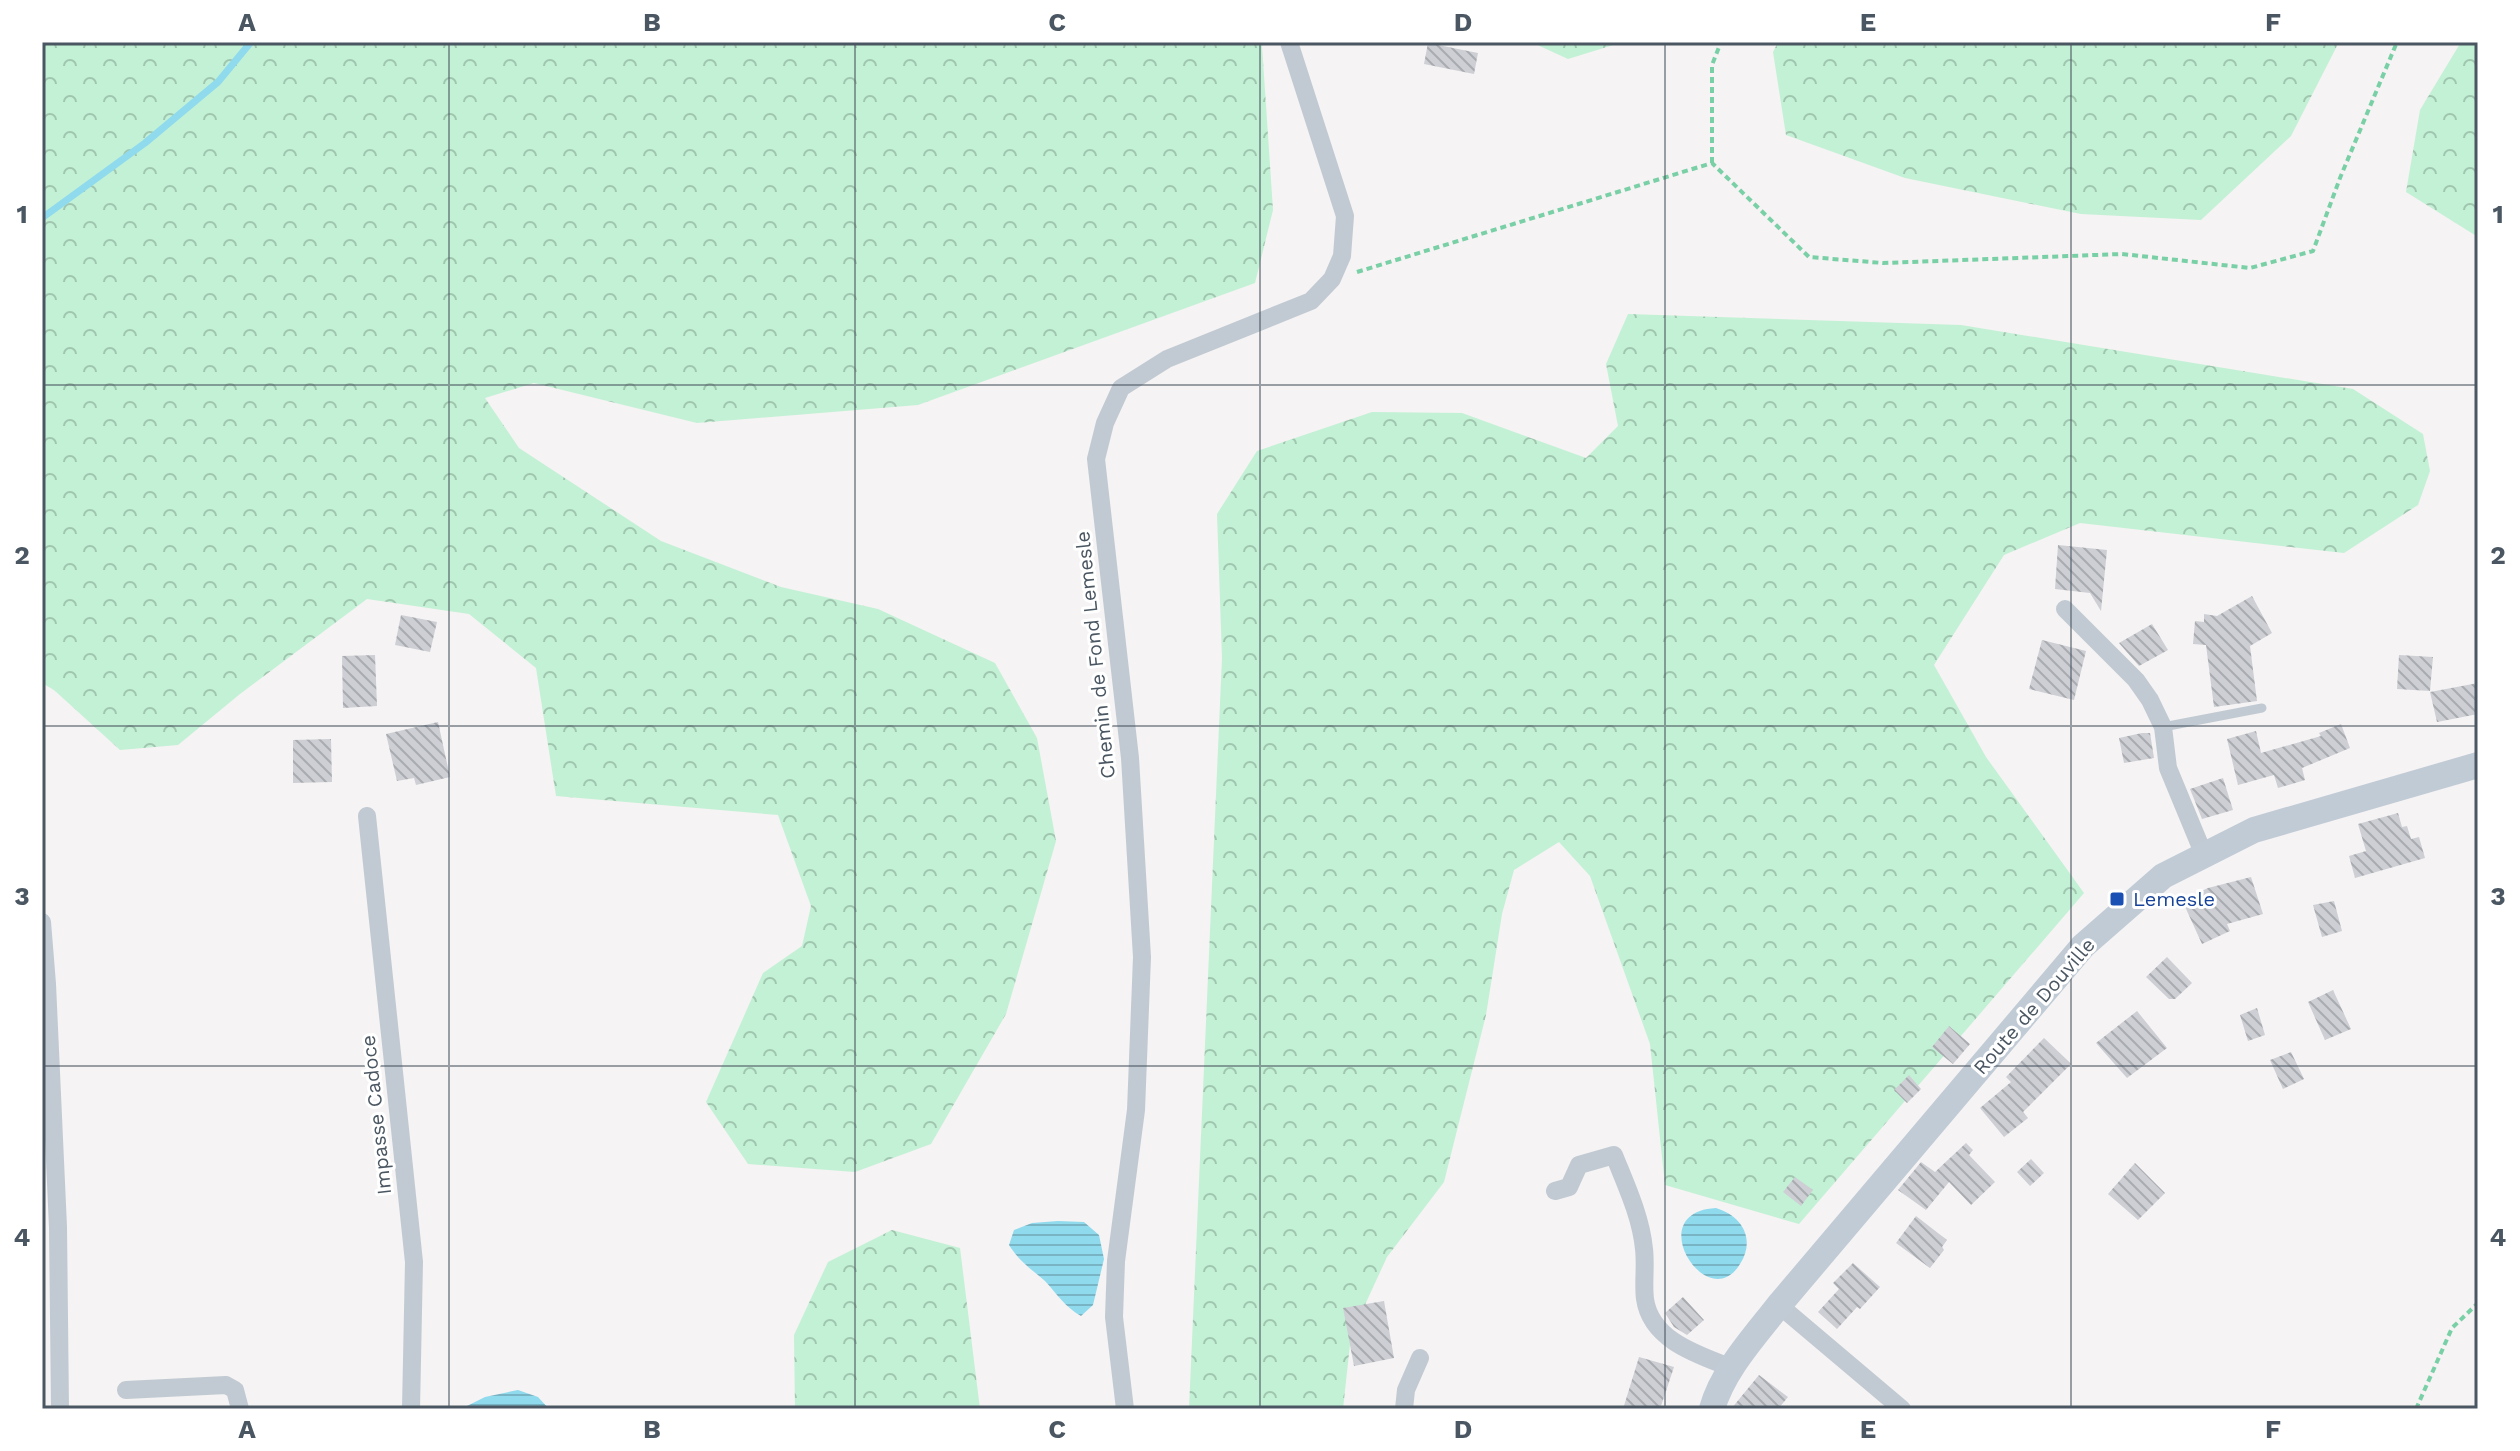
<svg xmlns="http://www.w3.org/2000/svg" width="2520" height="1451" font-family="'Work Sans',sans-serif">
<style>
.forest{fill:url(#forest-crowns)}
.water{fill:url(#water-rules)}
.lines{fill:none;stroke-linecap:round;stroke-linejoin:round}
.stream{stroke:#90daee;stroke-width:7}
.building{fill:url(#building-back-hatch)}
.path{stroke:#7ad0a6;stroke-width:4;stroke-dasharray:6 4;stroke-linecap:butt}
.lane{stroke:#c1cad2;stroke-width:9}
.street{stroke:#c1cad2;stroke-width:18}
.secondary{stroke:#c1cbd6;stroke-width:26}
.grid{fill:none;stroke:#4a5661;stroke-width:2;stroke-opacity:0.55}
.transit-dot{fill:#1a4fb4;stroke:#fff;stroke-width:3}
.labels{text-anchor:middle;stroke-width:6;stroke-linejoin:round;paint-order:stroke}
.street-label{font-size:20px;fill:#4a5661;stroke:#fff}
.transit-label{font-size:20px;fill:#164399;stroke:#fff;text-anchor:start}
.neatline{fill:none;stroke:#4a5661;stroke-width:3}
.grid-label{font-size:26px;text-anchor:middle;font-weight:bold;fill:#4a5661}
</style>
<defs>
<pattern id="forest-crowns" width="20" height="18" patternUnits="userSpaceOnUse" patternTransform="scale(2)"><rect width="20" height="18" fill="#c3f1d5"/><path d="M2 6a3 3 0 1 1 6 0M12 15a3 3 0 1 1 6 0" fill="none" stroke="#a0c6b0"/></pattern>
<pattern id="water-rules" width="6" height="5" patternUnits="userSpaceOnUse" patternTransform="scale(2)"><rect width="6" height="5" fill="#90daee"/><path d="M0 2.5h6" fill="none" stroke="#78b4c4"/></pattern>
<pattern id="building-back-hatch" width="6" height="6" patternUnits="userSpaceOnUse" patternTransform="scale(2)"><rect width="6" height="6" fill="#cdcfd5"/><path d="M-1 5l2 2M0 0l6 6M5-1l2 2" fill="none" stroke="#a8abb0"/></pattern>
</defs>
<rect width="100%" height="100%" fill="#f5f3f3"/>
<path class="forest" d="M 42,42 L 1267,42 L 1262,46 L 1273,210 L 1255,283 L 918,405 L 697,423 L 534,383 L 485,398 L 519,448 L 661,541 L 781,587 L 878,609 L 995,663 L 1037,738 L 1056,841 L 1006,1014 L 931,1144 L 855,1172 L 748,1164 L 706,1102 L 763,973 L 802,946 L 811,906 L 778,815 L 556,796 L 536,668 L 469,614 L 367,599 L 240,694 L 178,745 L 120,750 L 54,690 L 42,683 Z
M 1531,42 L 1623,42 L 1568,59 Z
M 1778,42 L 2339,42 L 2291,136 L 2201,220 L 2081,214 L 1905,178 L 1786,135 L 1773,52 Z
M 2461,42 L 2478,42 L 2478,237 L 2406,192 L 2420,110 Z
M 1628,314 L 1961,325 L 2353,389 L 2423,434 L 2430,471 L 2418,505 L 2344,553 L 2080,523 L 2004,555 L 1934,665 L 1986,757 L 2084,893 L 1799,1224 L 1665,1185 L 1650,1044 L 1590,876 L 1559,842 L 1514,870 L 1502,914 L 1486,1015 L 1444,1182 L 1387,1257 L 1351,1335 L 1343,1409 L 1189,1409 L 1222,658 L 1217,514 L 1257,451 L 1372,412 L 1462,413 L 1586,458 L 1618,426 L 1606,364 Z
M 892,1230 L 960,1248 L 980,1409 L 795,1409 L 794,1335 L 828,1262 Z"/>
<path class="water" d="M 1716,1208 C 1742,1216 1756,1239 1740,1264 C 1708,1317 1640,1212 1716,1208 Z
M 1058,1221 L 1084,1222 L 1099,1235 L 1104,1259 L 1093,1305 L 1081,1316 C 1065,1307 1057,1294 1045,1281 C 1031,1269 1019,1261 1009,1245 L 1014,1230 L 1032,1223 Z
M 518,1390 L 538,1397 L 549,1409 L 461,1409 L 485,1397 Z"/>
<g class="lines">
<path class="stream" d="M 42,218 L 145,143 L 218,82 L 251,42"/>
</g>
<path class="building" d="M 1428,43 L 1478,53 L 1474,74 L 1424,64 Z
M 2058,545 L 2107,550 L 2101,611 L 2090,593 L 2055,589 Z
M 2252,596 L 2272,633 L 2250,646 L 2257,701 L 2214,707 L 2206,645 L 2193,644 L 2195,621 L 2204,622 L 2204,614 L 2217,616 Z
M 401,615 L 437,622 L 430,652 L 395,645 Z
M 2152,624 L 2168,650 L 2139,666 L 2119,643 Z
M 2042,640 L 2086,651 L 2074,700 L 2029,689 Z
M 375,655 L 377,706 L 343,708 L 342,656 Z
M 2399,655 L 2433,657 L 2430,691 L 2397,689 Z
M 2478,683 L 2478,714 L 2437,722 L 2430,692 Z
M 438,722 L 450,777 L 416,785 L 414,778 L 397,781 L 386,734 Z
M 2341,724 L 2350,748 L 2302,768 L 2305,780 L 2278,788 L 2274,775 L 2238,785 L 2227,739 L 2256,731 L 2261,753 L 2321,736 L 2319,733 Z
M 2142,733 L 2150,733 L 2154,758 L 2124,763 L 2119,738 Z
M 331,739 L 332,782 L 293,783 L 293,740 Z
M 2223,778 L 2233,810 L 2202,819 L 2190,789 Z
M 2398,813 L 2402,827 L 2407,826 L 2411,839 L 2419,837 L 2425,858 L 2355,878 L 2349,856 L 2366,851 L 2358,824 Z
M 2251,877 L 2263,914 L 2227,924 L 2230,931 L 2202,944 L 2182,900 L 2208,888 Z
M 2334,901 L 2342,931 L 2322,937 L 2313,905 Z
M 2167,957 L 2192,983 L 2175,999 L 2169,999 L 2146,977 Z
M 2333,990 L 2351,1029 L 2325,1040 L 2308,1002 Z
M 2257,1008 L 2265,1035 L 2248,1041 L 2240,1015 Z
M 2137,1011 L 2167,1048 L 2127,1078 L 2096,1043 Z
M 1949,1026 L 1970,1044 L 1953,1064 L 1932,1047 Z
M 2044,1038 L 2071,1064 L 2023,1112 L 2028,1118 L 2004,1137 L 1980,1108 L 2011,1082 L 2006,1077 Z
M 2291,1052 L 2304,1079 L 2283,1089 L 2270,1060 Z
M 1909,1075 L 1921,1089 L 1907,1103 L 1894,1090 Z
M 1966,1143 L 1973,1150 L 1969,1155 L 1995,1182 L 1971,1205 L 1949,1182 L 1926,1210 L 1898,1190 L 1921,1162 L 1935,1172 Z
M 2031,1159 L 2044,1173 L 2030,1186 L 2017,1172 Z
M 2135,1163 L 2165,1193 L 2138,1220 L 2108,1194 Z
M 1795,1177 L 1813,1190 L 1801,1206 L 1783,1192 Z
M 1916,1216 L 1947,1240 L 1942,1247 L 1944,1250 L 1930,1268 L 1896,1243 Z
M 1853,1263 L 1880,1287 L 1860,1309 L 1857,1307 L 1837,1329 L 1818,1312 L 1839,1289 L 1833,1283 Z
M 1683,1297 L 1704,1320 L 1687,1335 L 1674,1327 L 1665,1313 Z
M 1384,1301 L 1394,1358 L 1354,1366 L 1343,1308 Z
M 1639,1357 L 1674,1367 L 1660,1409 L 1623,1409 Z
M 1759,1375 L 1788,1397 L 1778,1409 L 1731,1409 Z"/>
<g class="lines">
<path class="path" d="M 1712,163 L 1712,65 L 1721,42
M 1357,272 L 1712,163 L 1809,257 L 1883,263 L 2122,254 L 2250,268 L 2313,251 L 2340,178 L 2397,42
M 2416,1409 L 2452,1328 L 2478,1303"/>
<path class="lane" d="M 2163,727 L 2262,708"/>
<path class="street" d="M 2065,609 L 2136,680 L 2150,700 L 2163,727 L 2168,768 L 2204,855
M 367,816 L 414,1262 L 411,1409
M 42,922 L 47,984 L 58,1227 L 60,1409
M 1555,1191 L 1569,1187 L 1579,1165 L 1614,1155 C 1626,1185 1641,1217 1644,1249 C 1646,1266 1643,1283 1645,1299 C 1651,1341 1699,1355 1732,1368
M 1779,1305 L 1902,1409
M 126,1390 L 226,1385 L 235,1390 L 240,1409
M 1125,1409 L 1114,1317 L 1116,1261 L 1136,1110 L 1142,957 L 1130,758 L 1096,459 L 1105,423 L 1121,388 L 1167,359 L 1311,301 L 1332,279 L 1342,256 L 1345,216 L 1289,42
M 1404,1409 L 1406,1390 L 1420,1358"/>
<path class="secondary" d="M 1712,1409 C 1723,1370 1755,1336 1779,1305 L 2083,946 L 2163,876 L 2254,830 L 2478,765"/>
</g>
<path class="grid" d="M 449,42 L 449,1409M 855,42 L 855,1409M 1260,42 L 1260,1409M 1665,42 L 1665,1409M 2071,42 L 2071,1409M 42,385 L 2478,385M 42,726 L 2478,726M 42,1066 L 2478,1066"/>
<rect class="transit-dot" x="2109" y="891" width="16" height="16" rx="4"/>
<g class="labels">
<g class="street-label">
<text transform="translate(1095 655) rotate(-96)" y="7">Chemin de Fond Lemesle</text>
<text transform="translate(2034 1006) rotate(-49)" y="7">Route de Douville</text>
<text transform="translate(376 1115) rotate(-96)" y="7">Impasse Cadoce</text>
</g>
<g class="transit-label">
<text x="2133" y="906">Lemesle</text>
</g>
</g>
<rect width="2520" height="1451" fill="none" stroke="#ffffff" stroke-width="88"/>
<rect x="44" y="44" width="2432" height="1363" class="neatline"/>
<g class="grid-label">
<text x="247" y="31">A</text>
<text x="652" y="31">B</text>
<text x="1057" y="31">C</text>
<text x="1463" y="31">D</text>
<text x="1868" y="31">E</text>
<text x="2273" y="31">F</text>
<text x="22" y="223">1</text>
<text x="2498" y="223">1</text>
<text x="22" y="564">2</text>
<text x="2498" y="564">2</text>
<text x="22" y="905">3</text>
<text x="2498" y="905">3</text>
<text x="22" y="1246">4</text>
<text x="2498" y="1246">4</text>
<text x="247" y="1438">A</text>
<text x="652" y="1438">B</text>
<text x="1057" y="1438">C</text>
<text x="1463" y="1438">D</text>
<text x="1868" y="1438">E</text>
<text x="2273" y="1438">F</text>
</g>
</svg>
